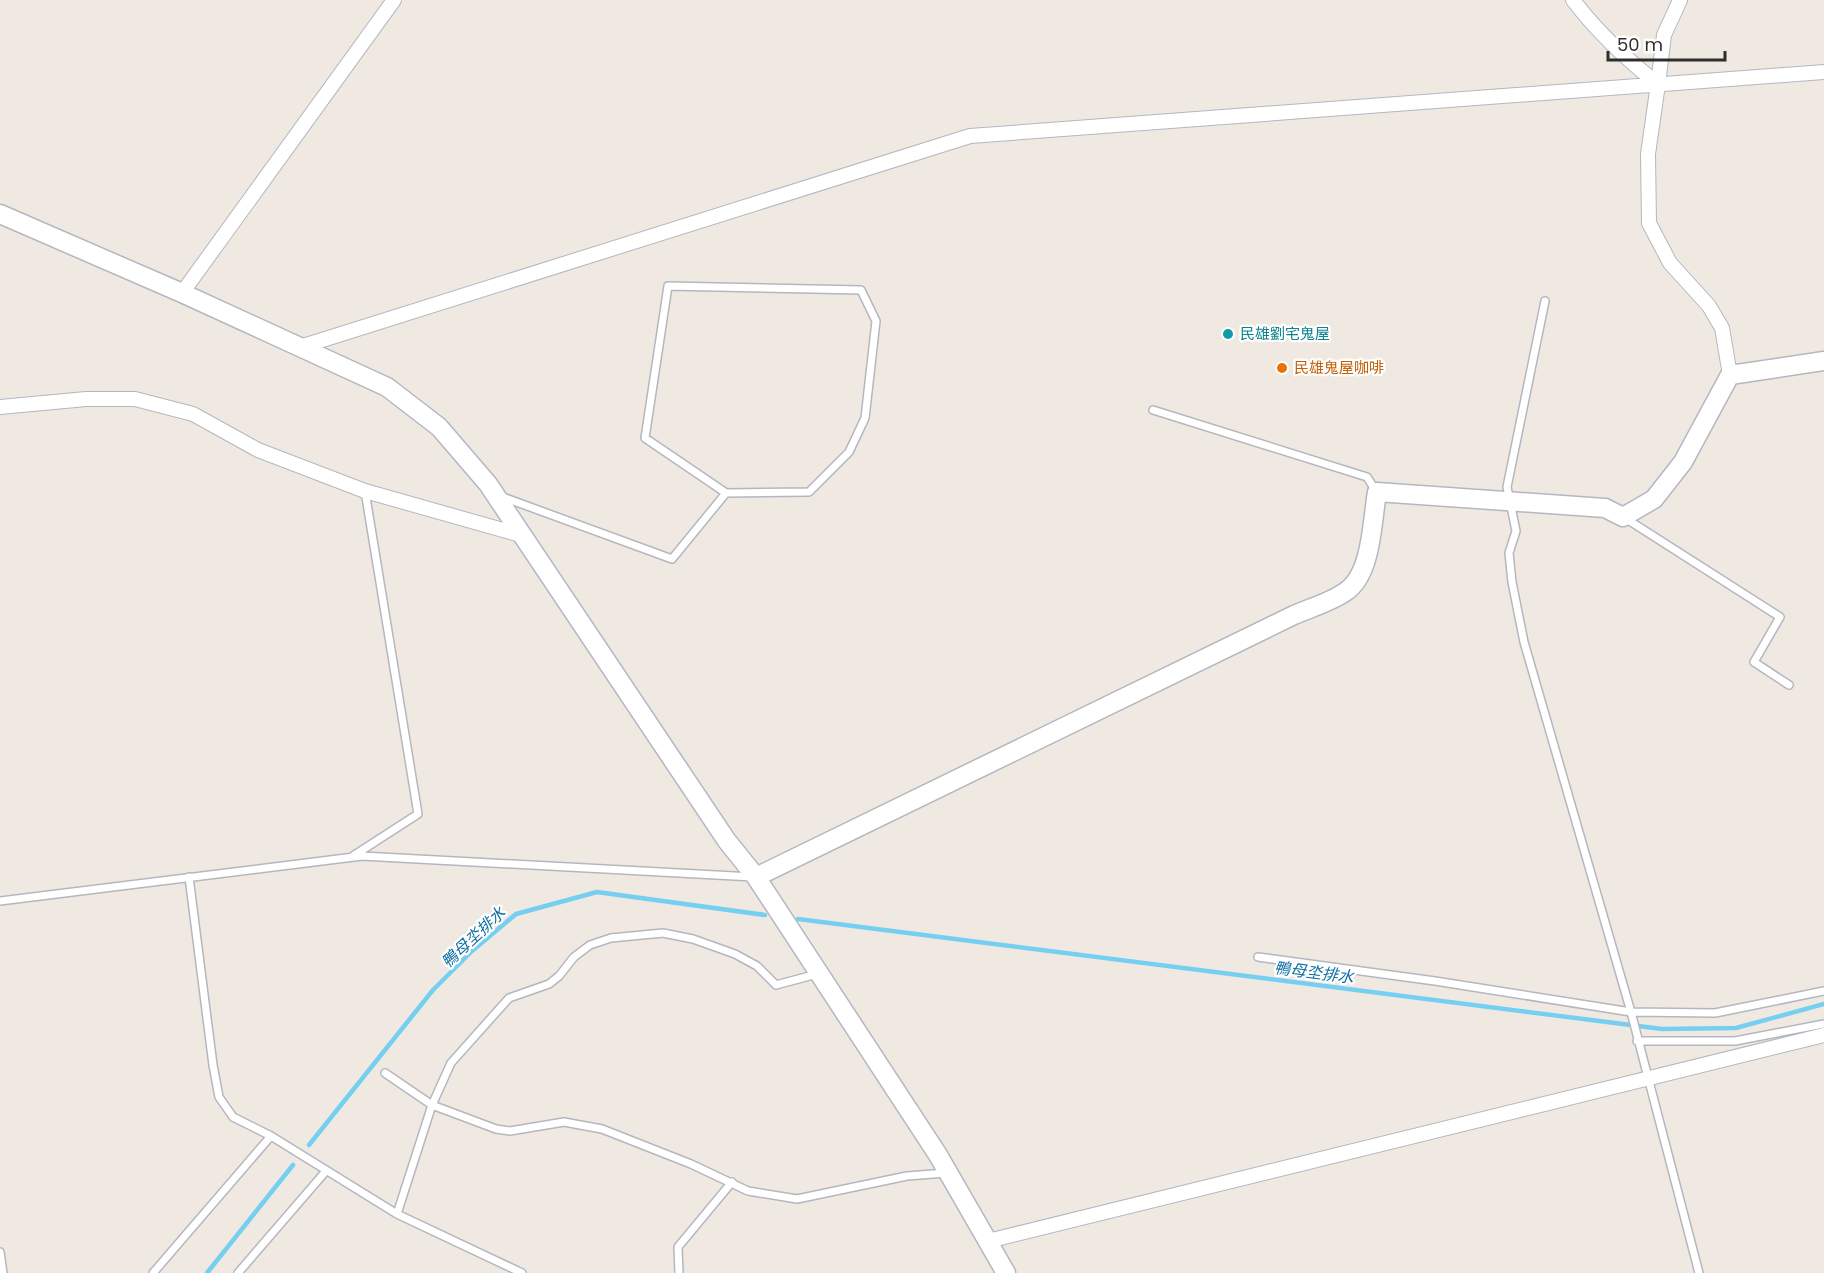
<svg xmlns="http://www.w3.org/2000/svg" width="1824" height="1273" font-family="Poppins,'Noto Sans TC',sans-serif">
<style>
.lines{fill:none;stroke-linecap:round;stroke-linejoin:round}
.stream{stroke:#75cff0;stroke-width:4.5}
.service-casing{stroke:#b4b7c1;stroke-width:10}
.minor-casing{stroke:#b4b7c1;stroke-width:16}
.tertiary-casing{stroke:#b4b7c1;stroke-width:21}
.service{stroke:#fff;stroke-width:7}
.minor{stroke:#fff;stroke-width:14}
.tertiary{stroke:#fff;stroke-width:18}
.culture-dot{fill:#0f9aa8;stroke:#fff;stroke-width:2}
.food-dot{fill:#e8710a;stroke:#fff;stroke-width:2}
.labels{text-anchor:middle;stroke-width:4.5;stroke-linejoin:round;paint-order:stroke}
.culture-label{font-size:15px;fill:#0d838f;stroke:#fff;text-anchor:start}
.food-label{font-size:15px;fill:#c56008;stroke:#fff;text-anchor:start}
.water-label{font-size:16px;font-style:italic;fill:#0d6fa3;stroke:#fff}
</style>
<rect width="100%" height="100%" fill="#efe9e1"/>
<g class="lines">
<path class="stream" d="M 798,919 L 1662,1029 L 1736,1028 L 1824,1004
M 309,1145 L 433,990 L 472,951 L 516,914 L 597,892 L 765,915
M 207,1273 L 293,1165"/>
<g class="service-casing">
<path id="service" d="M 1545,301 L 1507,487 L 1516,531 L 1509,553 L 1512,582 L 1524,642 L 1631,1012 L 1699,1273
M 1153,410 L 1367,477 L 1376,491
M 500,496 L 672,559 L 726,493 L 645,438 L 668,286 L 861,290 L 876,321 L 865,418 L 849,452 L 809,492 L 726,493
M 1625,518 L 1780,617 L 1754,662 L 1789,685
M 353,856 L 418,814 L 365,491
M 189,877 L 213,1065 L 219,1097 L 233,1117 L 271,1136 L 397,1214 L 522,1273
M 0,901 L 362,856 L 753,877
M 1258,957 L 1435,981 L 1631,1012 L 1715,1013 L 1824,991
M 1637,1041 L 1735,1041 L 1824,1024
M 385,1073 L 432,1105 L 496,1129 L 510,1131 L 564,1122 L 602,1129 L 691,1164 L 748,1191 L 797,1199 L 907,1176 L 946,1173
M 397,1214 L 432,1105 L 451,1063 L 509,998 L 549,984 L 559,976 L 574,957 L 590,945 L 611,938 L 663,933 L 693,939 L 735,954 L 757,966 L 776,985 L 817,974
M 0,1252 L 3,1273
M 153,1273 L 271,1136
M 238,1273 L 326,1171
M 679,1273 L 678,1247 L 732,1182"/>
</g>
<g class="minor-casing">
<path id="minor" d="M 1573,0 C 1598,33 1626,59 1658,84 L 1648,154 L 1649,223 L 1670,263 L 1709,306 L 1722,328 L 1730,375
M 1658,84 L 1664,35 L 1680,0
M 182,293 L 394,0
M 300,347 L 970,136 L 1824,72
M 0,407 L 86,399 L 135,399 L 193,414 L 258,450 L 365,491 L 524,536
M 988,1241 L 1824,1035"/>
</g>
<g class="tertiary-casing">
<path id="tertiary" d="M 0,214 L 182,293 L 387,387 L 439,427 L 488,484 L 727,841 L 756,877 L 938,1155 L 1006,1273
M 756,877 L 1294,615 C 1310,608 1331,602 1345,592 C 1372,575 1372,521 1377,492 L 1605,508 L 1623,517 L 1654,499 L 1683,462 L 1730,375 L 1824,361"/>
</g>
<use href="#service" class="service"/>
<use href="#minor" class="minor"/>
<use href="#tertiary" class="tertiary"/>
</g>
<circle class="culture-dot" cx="1228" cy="334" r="6"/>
<circle class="food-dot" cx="1282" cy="368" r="6"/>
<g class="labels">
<g class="culture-label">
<text x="1240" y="339">民雄劉宅鬼屋</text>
</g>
<g class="food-label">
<text x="1294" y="373">民雄鬼屋咖啡</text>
</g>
<g class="water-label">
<text transform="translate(473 937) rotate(-43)" y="6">鴨母坔排水</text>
<text transform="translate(1314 972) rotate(7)" y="6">鴨母坔排水</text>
</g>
</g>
<path d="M1608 51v9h117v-9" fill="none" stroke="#2e2e2e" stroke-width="3"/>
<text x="1617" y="51" font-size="18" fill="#2e2e2e" stroke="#ffffff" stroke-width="4.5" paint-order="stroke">50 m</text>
</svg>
